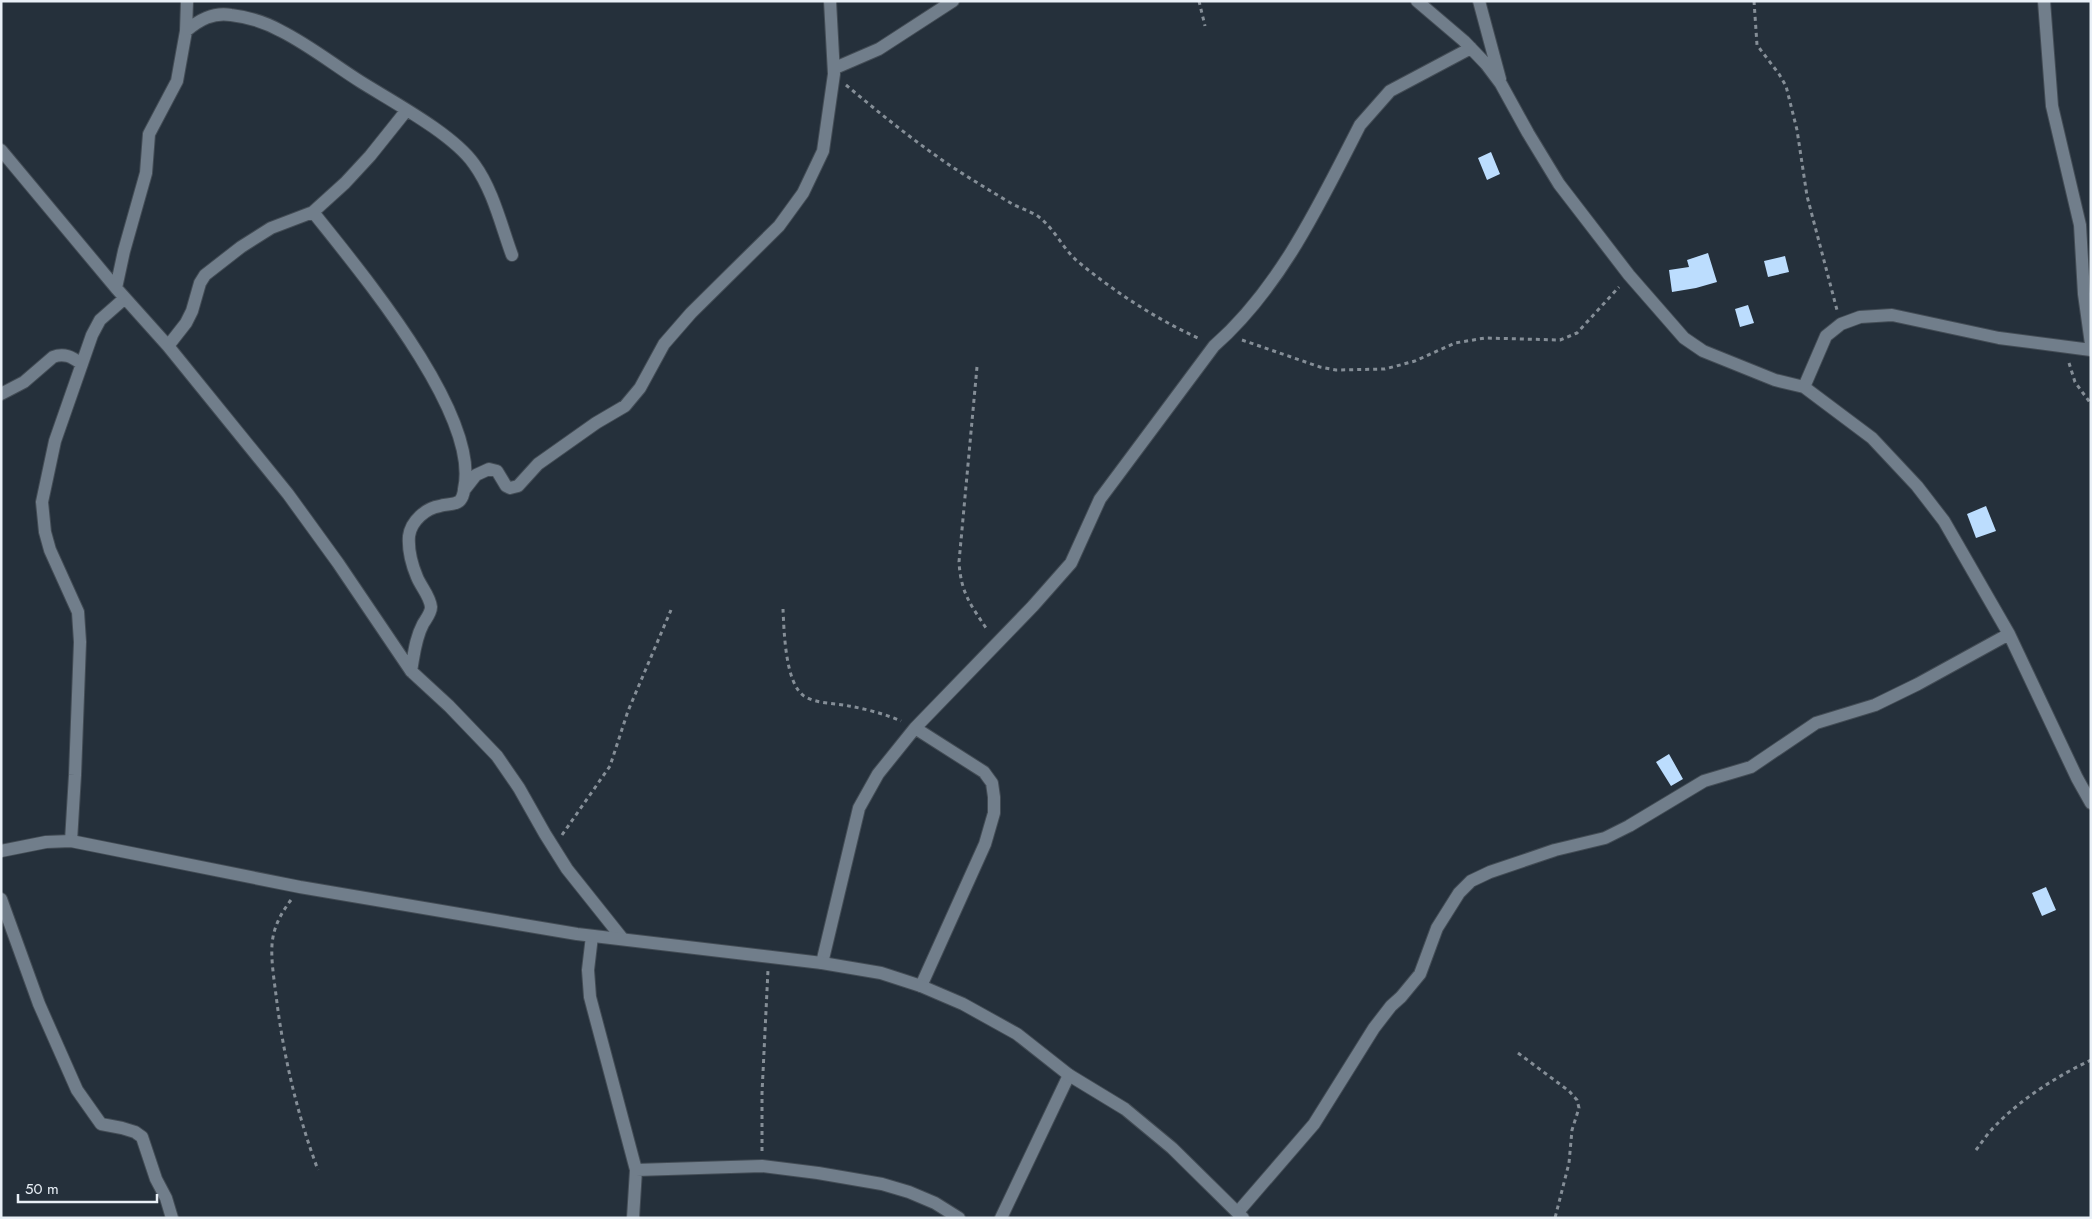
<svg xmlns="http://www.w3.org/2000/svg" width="2092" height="1219" font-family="Jost,sans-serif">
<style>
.building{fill:#bcddfe}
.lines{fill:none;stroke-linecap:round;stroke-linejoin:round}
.street-casing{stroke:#434c55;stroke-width:14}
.secondary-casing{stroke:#434c55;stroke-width:14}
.path{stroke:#858e97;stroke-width:3;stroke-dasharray:4 4;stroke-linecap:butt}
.street{stroke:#717e8b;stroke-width:12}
.secondary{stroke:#717e8b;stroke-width:12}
</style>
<rect width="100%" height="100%" fill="#25303b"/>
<path class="building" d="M 1491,152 L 1500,174 L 1487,180 L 1478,158 Z
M 1708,253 L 1717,282 L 1696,288 L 1672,292 L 1669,270 L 1689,267 L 1687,260 Z
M 1785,256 L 1789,272 L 1768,277 L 1764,261 Z
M 1748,305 L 1754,323 L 1740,327 L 1735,309 Z
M 1986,506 L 1996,531 L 1976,538 L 1967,514 Z
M 1669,754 L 1683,779 L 1671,786 L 1656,762 Z
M 2046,887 L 2056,910 L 2042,916 L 2032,893 Z"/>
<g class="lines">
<g class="street-casing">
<path id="street" d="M 1417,1 L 1464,41 L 1486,64 L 1501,84 L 1528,133 L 1559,184 L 1629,275 L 1684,338 L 1703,351 L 1775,380 L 1804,387 L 1872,438 L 1917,486 L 1944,521 L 2009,634 L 2077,778 L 2091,803
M 1479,1 L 1500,79
M 2044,1 L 2052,106 L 2080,225 L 2084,294 L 2091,344
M 186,31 C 199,20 213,12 231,15 C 248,17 265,22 281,31 C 309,45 334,65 361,82 C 393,102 453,134 474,164 C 493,190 501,225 512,255
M 835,68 L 879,49 L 953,1
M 1,150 L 116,288 L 168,346 L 288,494 L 338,563 L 411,671 L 449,706 L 497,756 L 519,788 L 545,834 L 567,869 L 622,938
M 313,212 C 358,269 481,414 464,489 C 464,493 462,500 458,502 C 453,505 445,504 440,506 C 426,508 411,521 409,536 C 408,549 412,565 417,577 C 421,587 430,596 431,607 C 431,613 426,619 423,624 C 415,639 414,655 411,671
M 116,288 L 124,251 L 146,173 L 149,134 L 177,81 L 186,31 L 187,1
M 168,346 L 186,323 L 192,311 L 200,283 L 205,275 L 241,247 L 271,228 L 313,212 L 345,183 L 370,156 L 406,111
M 1804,387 L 1826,336 L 1841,324 L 1860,317 L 1892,315 L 1999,338 L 2091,350
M 1,394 L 24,382 L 53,357 C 65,352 73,358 82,364
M 465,489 L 476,475 L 489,469 L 497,471 L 506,486 L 510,488 L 518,486 L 538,464 L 596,423 L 625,406 L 640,388 L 664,344 L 691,313 L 779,226 L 803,193 L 823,151 L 834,74 L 830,1
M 915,728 L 984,772 L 992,783 L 994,797 L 994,813 L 985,844 L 921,986
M 71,841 L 75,775 L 80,642 L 78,612 L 50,550 L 45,532 L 42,502 L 55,441 L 92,335 L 100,320 L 125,298
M 1,899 L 39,1004 L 77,1090 L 101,1124 L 122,1128 L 135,1132 L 142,1137 L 156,1179 L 166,1198 L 172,1218
M 592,936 L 588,970 L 590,997 L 636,1170 L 633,1218
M 822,963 L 859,808 L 878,774 L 915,728 L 1033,606 L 1071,563 L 1100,499 L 1214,346 C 1281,287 1320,203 1360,125 L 1390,91 L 1471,48
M 636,1170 L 762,1166 L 818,1173 L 882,1184 L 909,1192 L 935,1203 L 959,1218
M 1238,1212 L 1314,1124 L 1374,1028 L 1391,1006 L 1401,997 L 1420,974 L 1437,928 L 1459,893 L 1471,881 L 1490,872 L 1555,850 L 1605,838 L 1629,826 L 1704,781 L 1751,767 L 1816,723 L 1875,705 L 1918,684 L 2009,634
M 1001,1218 L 1069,1075"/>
</g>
<g class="secondary-casing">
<path id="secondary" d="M 1,851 L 46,842 L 71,841 L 300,887 L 577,934 L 822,963 L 881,973 L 921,986 L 963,1004 L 1017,1034 L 1069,1075 L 1125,1109 L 1172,1148 L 1243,1218"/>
</g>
<path class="path" d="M 1199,1 L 1205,26
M 1754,1 L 1757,45 L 1779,74 L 1786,86 L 1797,130 L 1807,196 L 1837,310
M 846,85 C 883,116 920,146 960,172 C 976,182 992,192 1009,202 C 1017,207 1027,210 1036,215 C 1053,226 1061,246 1076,260 C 1113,291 1156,319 1200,339
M 1242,340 L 1320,367 L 1336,370 L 1385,369 L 1415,361 L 1455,343 L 1485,338 L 1560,340 L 1577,333 L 1619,287
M 2069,363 L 2075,382 L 2091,404
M 977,367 L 959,562 C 961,594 971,605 988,631
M 783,609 C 784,630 785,683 804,696 C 817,704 835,703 849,706 C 866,709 885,714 901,721
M 562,835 L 610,766 L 628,711 L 671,610
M 291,900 C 281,913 273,928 272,945 C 271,961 274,979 276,995 C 283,1054 297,1114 318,1170
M 1518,1053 L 1569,1091 L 1577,1100 L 1579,1108 L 1572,1130 L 1569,1163 L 1555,1218
M 1976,1150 C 1982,1142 1988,1133 1995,1126 C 2021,1099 2057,1076 2091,1060
M 762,1151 L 762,1093 L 768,970"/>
<use href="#street" class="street"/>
<use href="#secondary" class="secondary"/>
</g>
<rect width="2092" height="1219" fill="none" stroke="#e9f0f7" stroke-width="5"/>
<path d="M18 1194v8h139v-8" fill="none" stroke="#e9f0f7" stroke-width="2.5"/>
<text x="25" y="1194" font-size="15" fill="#e9f0f7" stroke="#25303b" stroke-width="4" paint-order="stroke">50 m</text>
</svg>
